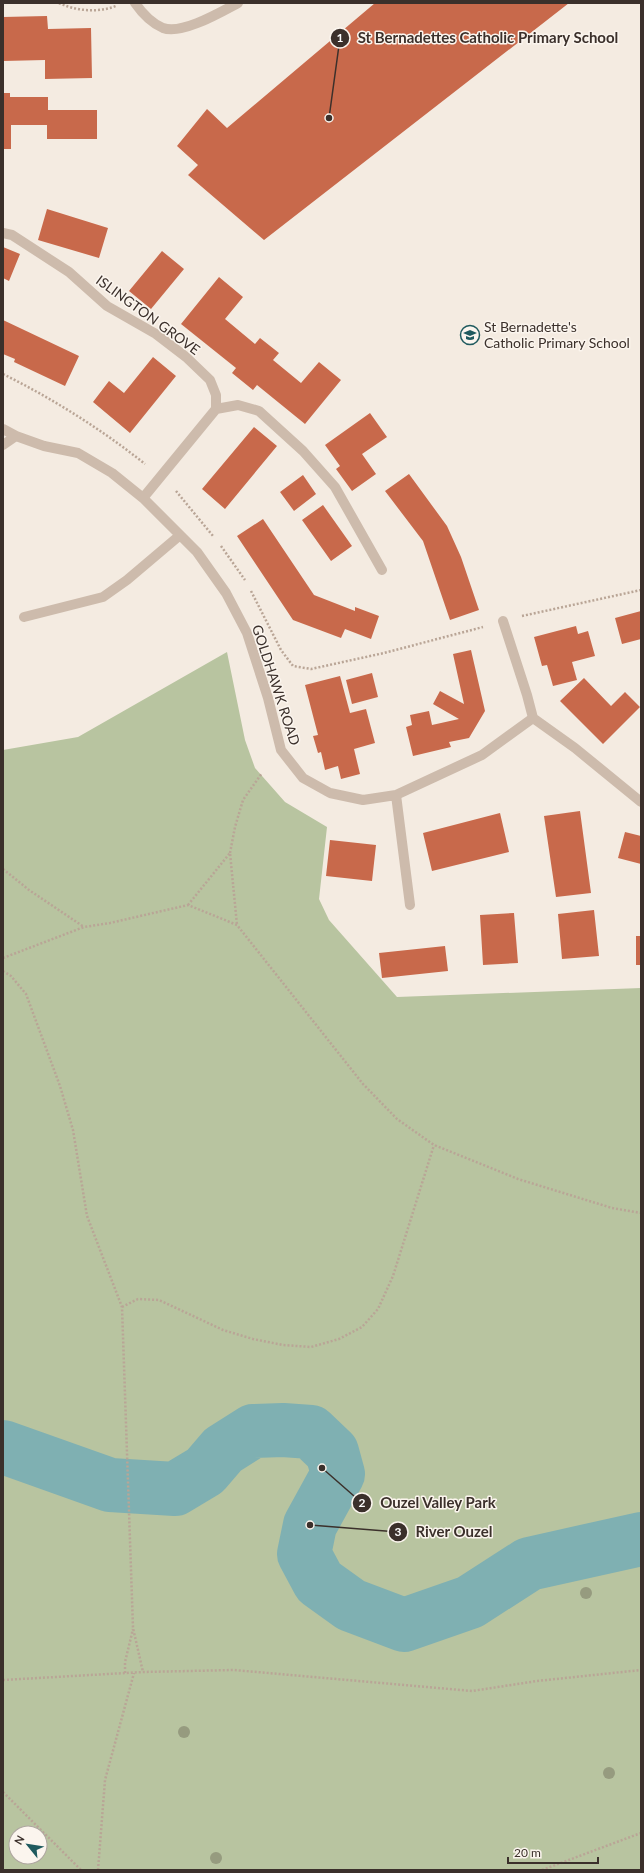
<svg xmlns="http://www.w3.org/2000/svg" width="644" height="1873" font-family="Lato,sans-serif">
<style>
.green{fill:#b8c4a0;fill-rule:evenodd}
.lines{fill:none;stroke-linecap:round;stroke-linejoin:round}
.river{stroke:#7fb0b2;stroke-width:54}
.building{fill:#c8694b}
.path{stroke:#b9a596;stroke-width:2.5;stroke-dasharray:2 2;stroke-linecap:butt}
.service{stroke:#cdbbac;stroke-width:10}
.minor{stroke:#cdbbac;stroke-width:10}
.tree{fill:#969b7f}
.labels{text-anchor:middle;stroke-width:3;stroke-linejoin:round;paint-order:stroke}
.street-label{font-size:14px;fill:#3b302b;stroke:#fbf5ee}
.poi-label{font-size:14px;fill:#3b302b;stroke:#fbf5ee;text-anchor:start}
.leader{fill:none;stroke:#3b302b;stroke-width:1.5}
.callout-dot{fill:#3b302b;stroke:#fbf5ee;stroke-width:1.5}
.mark-label{font-size:12px;text-anchor:middle;font-weight:bold;fill:#fff}
.callout-label{font-size:15px;text-anchor:middle;font-weight:bold;fill:#3b302b;stroke:#fbf5ee;stroke-width:3;stroke-linejoin:round;paint-order:stroke}
</style>
<rect width="100%" height="100%" fill="#f4ebe1"/>
<path class="green" d="M 227,652 L 245,740 L 255,768 L 285,802 L 327,827 L 319,899 L 329,920 L 397,997 L 641,988 L 641,1870 L 3,1870 L 3,750 L 78,737 ZM 16,1833 L 40,1833 L 40,1857 L 16,1857 Z"/>
<g class="lines">
<path class="river" d="M 3,1447 L 110,1485 L 175,1489 L 205,1471 L 223,1450 L 253,1431 L 283,1430 L 311,1432 L 332,1452 L 338,1474 L 310,1525 L 304,1554 L 319,1582 L 351,1605 L 404,1625 L 470,1602 L 529,1564 L 641,1539"/>
</g>
<path class="building" d="M 375,3 L 569,3 L 264,240 L 188,175 L 198,165 L 177,146 L 207,109 L 227,128 Z
M 47,16 L 48,29 L 91,28 L 92,78 L 45,79 L 45,60 L 3,61 L 3,17 Z
M 3,93 L 10,93 L 10,97 L 48,97 L 48,110 L 97,110 L 97,139 L 47,139 L 47,125 L 11,125 L 11,149 L 3,149 Z
M 47,209 L 108,228 L 99,258 L 38,240 Z
M 3,247 L 20,254 L 9,281 L 3,278 Z
M 162,251 L 184,269 L 151,309 L 129,291 Z
M 219,277 L 243,297 L 225,319 L 255,344 L 260,338 L 279,353 L 273,360 L 301,383 L 319,362 L 341,380 L 305,424 L 257,385 L 253,390 L 232,373 L 236,368 L 181,324 Z
M 3,320 L 79,356 L 65,386 L 14,362 L 15,359 L 3,354 Z
M 153,357 L 176,376 L 130,433 L 93,402 L 109,381 L 124,393 Z
M 370,413 L 387,437 L 362,454 L 376,474 L 352,491 L 336,469 L 340,466 L 325,445 Z
M 254,427 L 277,446 L 225,509 L 202,489 Z
M 409,474 L 447,526 L 461,557 L 479,610 L 450,620 L 423,541 L 385,491 Z
M 303,475 L 316,494 L 294,511 L 280,492 Z
M 323,505 L 352,546 L 331,561 L 302,520 Z
M 263,519 L 314,595 L 355,611 L 355,607 L 379,616 L 371,639 L 345,629 L 341,638 L 293,620 L 237,536 Z
M 641,611 L 641,639 L 622,644 L 615,618 Z
M 576,626 L 578,634 L 588,631 L 595,656 L 572,662 L 577,680 L 553,686 L 547,665 L 542,666 L 534,637 Z
M 471,650 L 485,711 L 469,738 L 449,742 L 451,747 L 413,756 L 406,727 L 412,725 L 410,715 L 429,711 L 432,725 L 459,719 L 433,704 L 440,691 L 464,704 L 453,654 Z
M 372,673 L 378,697 L 352,704 L 346,680 Z
M 340,676 L 350,713 L 366,709 L 375,743 L 354,749 L 360,774 L 341,779 L 338,766 L 325,770 L 321,752 L 318,753 L 313,736 L 318,735 L 305,685 Z
M 584,678 L 611,706 L 625,692 L 640,707 L 603,744 L 560,701 Z
M 580,811 L 591,893 L 556,897 L 544,816 Z
M 500,813 L 509,852 L 432,871 L 423,833 Z
M 625,832 L 641,836 L 641,864 L 618,858 Z
M 330,840 L 376,845 L 372,881 L 326,876 Z
M 594,910 L 599,956 L 562,959 L 558,914 Z
M 514,913 L 518,963 L 483,965 L 480,915 Z
M 636,936 L 641,936 L 641,965 L 636,965 Z
M 445,946 L 448,971 L 382,978 L 379,953 Z"/>
<g class="lines">
<path class="path" d="M 59,3 C 76,11 98,13 116,6
M 3,374 C 53,399 101,429 145,464
M 176,491 L 213,536
M 221,546 L 245,580
M 251,591 L 281,650 L 293,666 L 311,669 L 384,653 L 483,627
M 522,616 L 641,590
M 230,853 L 235,827 L 243,800 L 262,773
M 3,869 L 29,890 L 84,927
M 188,905 L 230,853 L 237,925
M 3,958 L 84,927 L 110,923 L 188,905 L 237,925 L 363,1084 L 397,1119 L 434,1145 L 518,1179 L 612,1208 L 641,1213
M 3,971 L 11,976 L 26,994 L 60,1086 L 73,1130 L 87,1216 L 122,1307 L 133,1628 L 143,1672
M 122,1307 L 138,1299 L 159,1300 L 223,1330 L 253,1339 L 283,1345 L 311,1347 L 339,1339 L 362,1327 L 378,1309 L 393,1276 L 434,1145
M 125,1673 L 125,1662 L 133,1629
M 3,1680 L 143,1672 L 234,1670 L 472,1691 L 537,1681 L 641,1670
M 3,1792 L 81,1870
M 98,1870 L 105,1780 L 134,1673
M 542,1870 L 641,1833"/>
<path class="service" d="M 135,3 C 142,13 151,23 163,28 C 182,35 221,12 238,3"/>
<path class="minor" d="M 3,233 L 12,235 L 69,272 L 107,306 L 156,334 L 186,357 L 210,380 L 216,395 L 216,409 L 238,405 L 259,411 L 303,451 L 335,487 L 382,570
M 3,429 L 16,436 L 44,446 L 78,453 L 112,473 L 143,498 L 197,552 L 226,593 L 247,633 L 268,698 L 281,750 L 303,778 L 330,793 L 363,800 L 396,795 L 482,755 L 533,718 L 575,748 L 641,802
M 3,445 L 16,436
M 143,498 L 216,409
M 24,617 L 103,597 L 127,580 L 179,536
M 503,621 L 527,695 L 533,718
M 396,795 L 410,905"/>
</g>
<g class="tree">
<circle cx="586" cy="1593" r="6"/>
<circle cx="184" cy="1732" r="6"/>
<circle cx="609" cy="1773" r="6"/>
<circle cx="216" cy="1858" r="6"/>
</g>
<defs>
<g id="school-ring" transform="scale(1)"><circle r="9.5" fill="#fbf5ee" stroke="#1f5a5e" stroke-width="1.5"/><path d="M0-5L7-2L0 1L-7-2ZM-4 1L0 2.5L4 1V4Q0 6-4 4Z" fill="#1f5a5e"/></g>
</defs>
<g fill-rule="evenodd">
<use href="#school-ring" x="470" y="335"/>
</g>
<g class="labels">
<g class="street-label">
<text transform="translate(148 315) rotate(36)" y="5">ISLINGTON GROVE</text>
<text transform="translate(276 685) rotate(72)" y="5">GOLDHAWK ROAD</text>
</g>
<g class="poi-label">
<text x="484" y="332">St Bernadette's<tspan x="484" dy="16">Catholic Primary School</tspan></text>
</g>
</g>
<path class="leader" d="M329 118L340 38M322 1468L362 1503M310 1525L398 1532"/>
<g class="callout-dot">
<circle cx="329" cy="118" r="4"/>
<circle cx="322" cy="1468" r="4"/>
<circle cx="310" cy="1525" r="4"/>
<circle cx="340" cy="38" r="10"/>
<circle cx="362" cy="1503" r="10"/>
<circle cx="398" cy="1532" r="10"/>
</g>
<g class="mark-label">
<text x="340" y="42">1</text>
<text x="362" y="1507">2</text>
<text x="398" y="1536">3</text>
</g>
<g class="callout-label">
<text x="488" y="43">St Bernadettes Catholic Primary School</text>
<text x="438" y="1508">Ouzel Valley Park</text>
<text x="454" y="1537">River Ouzel</text>
</g>
<rect width="644" height="1873" fill="none" stroke="#3b302b" stroke-width="8"/>
<g transform="translate(28 1845) rotate(300)"><circle r="19" fill="#fbf5ee" stroke="#aea6a0"/>
<path d="M0-3L7 15L0 10L-7 15Z" fill="#1f5a5e"/>
<text y="-6" font-size="11" font-weight="bold" text-anchor="middle" fill="#3b302b">N</text>
</g>
<path d="M508 1857v6h90v-6" fill="none" stroke="#3b302b" stroke-width="2"/>
<text x="514" y="1857" font-size="12" fill="#3b302b" stroke="#fbf5ee" stroke-width="3" paint-order="stroke">20 m</text>
</svg>
